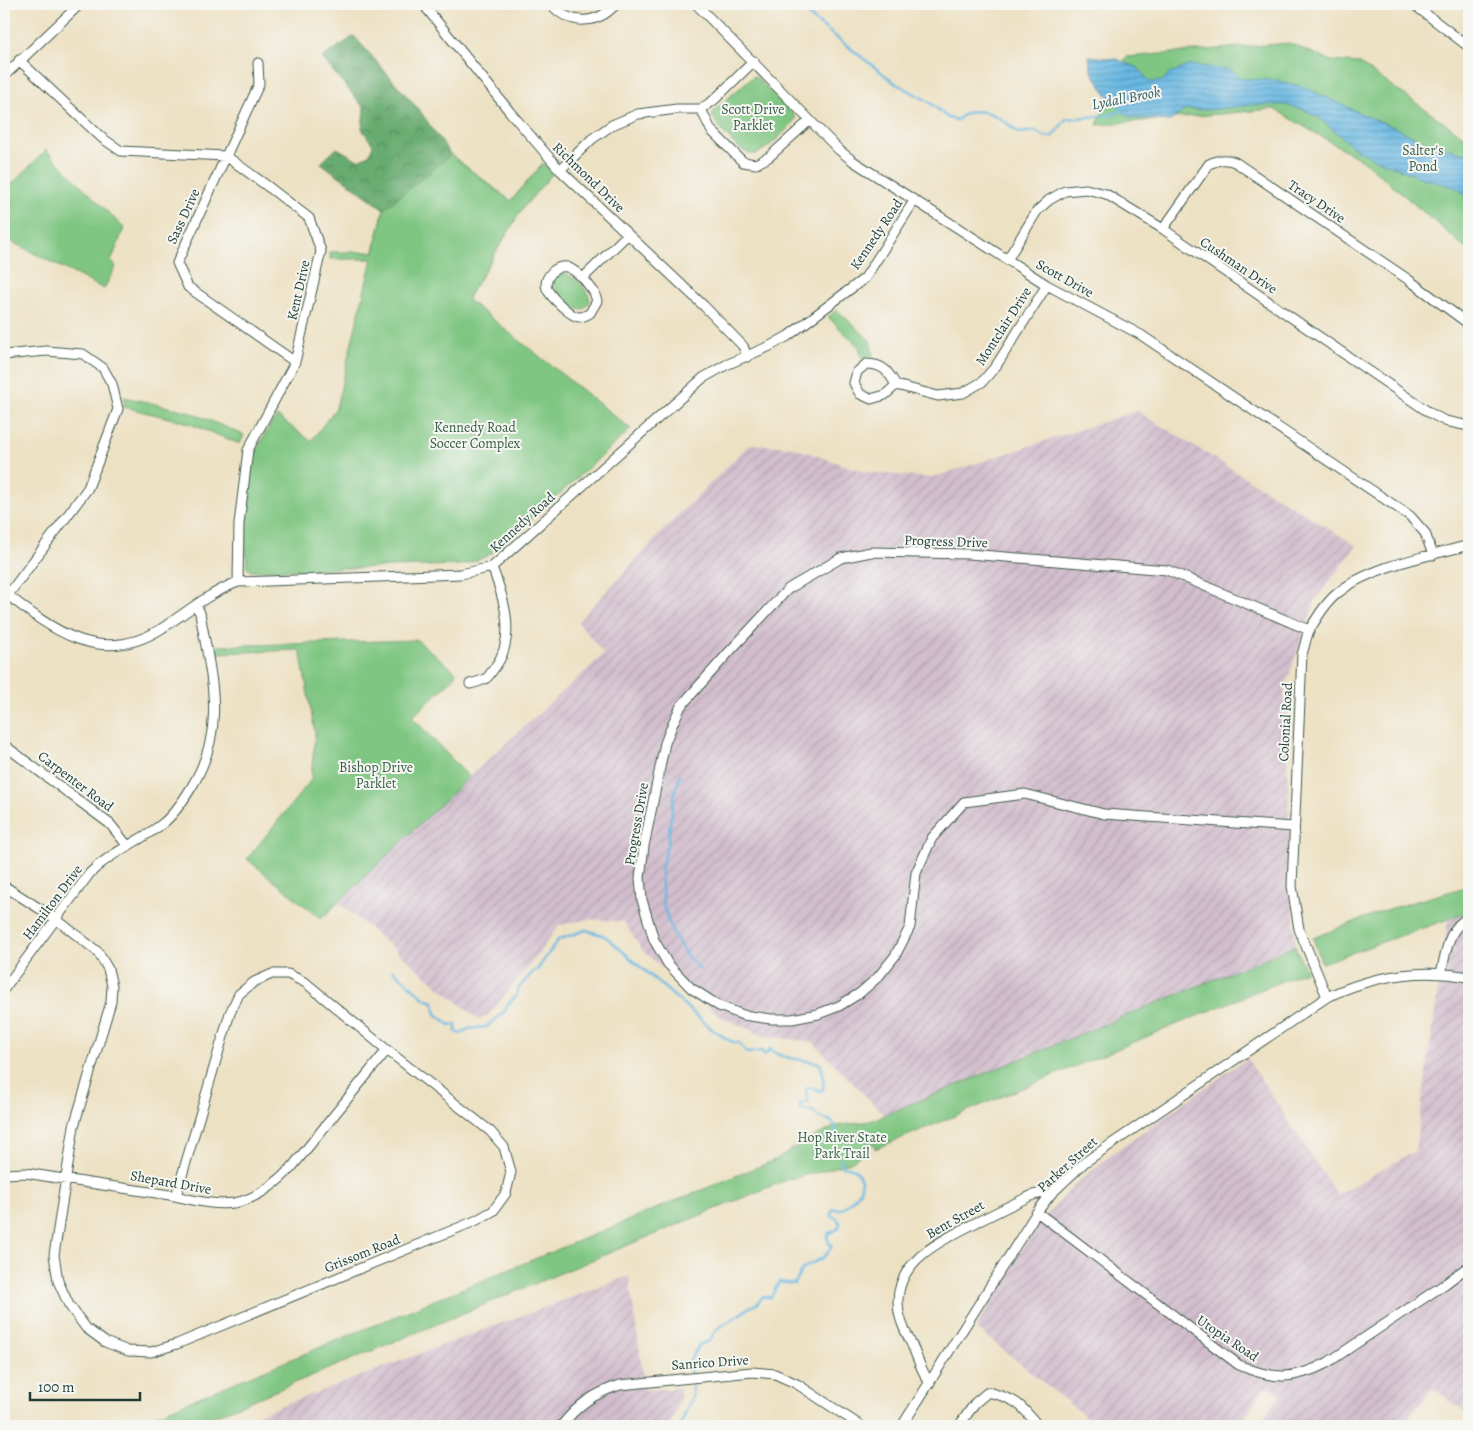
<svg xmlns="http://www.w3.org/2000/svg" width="1473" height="1430" font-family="Alegreya,serif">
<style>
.industrial{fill:url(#industrial-furrows)}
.forest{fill:url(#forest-crowns);stroke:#437452}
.green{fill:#7fc682;stroke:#4f825b}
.water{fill:url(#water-rules);stroke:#437a8b}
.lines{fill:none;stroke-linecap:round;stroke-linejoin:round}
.stream{stroke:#67b7e2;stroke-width:2.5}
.minor-casing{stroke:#3e5649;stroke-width:11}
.minor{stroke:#fff;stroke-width:9}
.labels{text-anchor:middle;stroke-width:4;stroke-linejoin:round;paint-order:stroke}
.park-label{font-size:14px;fill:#375f48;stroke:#f6f6f2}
.street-label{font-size:14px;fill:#1f3d34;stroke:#f6f6f2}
.water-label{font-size:15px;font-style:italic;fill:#315c60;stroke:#f6f6f2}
</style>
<defs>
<pattern id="industrial-furrows" width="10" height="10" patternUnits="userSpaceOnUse" patternTransform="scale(1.25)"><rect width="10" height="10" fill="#d1bdcc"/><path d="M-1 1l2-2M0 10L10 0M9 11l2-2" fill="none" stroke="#b3a3b0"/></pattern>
<pattern id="forest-crowns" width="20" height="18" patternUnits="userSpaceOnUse" patternTransform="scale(1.25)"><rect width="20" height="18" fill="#67ab70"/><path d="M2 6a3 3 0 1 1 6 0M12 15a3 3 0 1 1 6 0" fill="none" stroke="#548c5d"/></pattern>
<pattern id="water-rules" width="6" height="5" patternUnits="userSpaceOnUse" patternTransform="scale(1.25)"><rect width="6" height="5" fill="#67b7e2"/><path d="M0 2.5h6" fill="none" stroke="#5496b8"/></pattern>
</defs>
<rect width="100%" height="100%" fill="#f6f6f2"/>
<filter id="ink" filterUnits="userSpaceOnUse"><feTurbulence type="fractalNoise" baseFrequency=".02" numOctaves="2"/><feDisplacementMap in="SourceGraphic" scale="10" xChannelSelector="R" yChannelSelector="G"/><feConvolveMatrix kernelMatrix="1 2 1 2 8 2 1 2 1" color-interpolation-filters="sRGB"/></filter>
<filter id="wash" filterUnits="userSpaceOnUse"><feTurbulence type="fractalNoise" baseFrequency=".0096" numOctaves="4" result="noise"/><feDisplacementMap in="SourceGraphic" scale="20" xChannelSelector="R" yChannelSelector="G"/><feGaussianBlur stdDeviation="1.12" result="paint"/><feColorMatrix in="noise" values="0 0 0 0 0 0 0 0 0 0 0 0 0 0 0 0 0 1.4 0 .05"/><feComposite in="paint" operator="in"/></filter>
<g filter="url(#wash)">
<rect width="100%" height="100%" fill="#ede1c3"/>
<path class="industrial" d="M 1137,411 L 1357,546 L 1316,598 L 1284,690 L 1295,946 L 884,1115 L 813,1042 L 763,1036 L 718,1015 L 642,950 L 624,922 L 591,919 L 559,925 L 532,962 L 489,1014 L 479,1020 L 338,902 L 469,777 L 604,654 L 578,622 L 666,527 L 750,444 L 792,447 L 864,472 L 931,478 Z
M 1469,912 L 1469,1415 L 1433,1388 L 1400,1426 L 1257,1426 L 1282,1393 L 1273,1389 L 1264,1388 L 1239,1426 L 1097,1426 L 976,1328 L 1031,1234 L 1070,1189 L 1113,1153 L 1247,1058 L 1337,1195 L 1415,1151 L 1448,920 Z
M 629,1276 L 645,1390 L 680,1388 L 680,1398 L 671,1423 L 668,1426 L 229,1426 L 272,1409 Z"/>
<path class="forest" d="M 354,36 L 420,111 L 451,155 L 511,201 L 543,163 L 553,173 L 522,209 L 467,299 L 362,302 L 384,209 L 321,163 L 337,148 L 358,160 L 369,155 L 373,145 L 362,129 L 364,108 L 322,58 Z"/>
<path class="green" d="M 1289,43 L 1331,61 L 1359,63 L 1469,140 L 1469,251 L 1365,162 L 1274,109 L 1097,125 L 1126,57 Z
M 755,76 L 794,115 L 795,119 C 791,127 764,153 755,154 C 741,156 716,126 712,114 C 714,110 745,83 751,78 Z
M 46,150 L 124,228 L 111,262 L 116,266 L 104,289 L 4,238 L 4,192 Z
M 451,155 L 511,201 L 543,163 L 553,173 L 522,209 L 467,299 L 631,429 L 501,547 C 488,557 475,562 459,565 L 250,571 L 247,568 C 245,507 238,468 277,416 L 311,441 L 336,408 L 372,259 L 330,259 L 330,252 L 374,252 L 384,209 Z
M 563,273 C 574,275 589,290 590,301 C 583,316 572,308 564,299 C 561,295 555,291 554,286 C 553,282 553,281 554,278 Z
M 837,310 L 870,340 L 873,356 L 862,358 L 859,347 L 828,317 Z
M 124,397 L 187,411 L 244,435 L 240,444 L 185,422 L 124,407 Z
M 417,640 L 456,672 L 452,680 L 412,717 L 469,777 L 321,919 L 247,859 L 311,780 L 315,733 L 300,650 L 216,653 L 215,646 Z
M 1469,886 L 1469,912 L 1322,963 L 1313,938 L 1385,910 Z
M 1295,946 L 1306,971 L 875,1149 L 874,1144 L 851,1162 L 819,1172 L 786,1180 L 190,1426 L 129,1426 L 777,1159 L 806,1141 L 836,1126 L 870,1121 Z"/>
<path class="water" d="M 1089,56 L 1117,59 L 1138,68 L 1150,82 L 1162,81 L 1169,74 L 1190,65 L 1231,70 L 1242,79 L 1275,80 L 1304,87 L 1362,114 L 1394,127 L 1429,144 L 1469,154 L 1469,200 L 1459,189 L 1419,177 L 1375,159 L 1357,150 L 1318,117 L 1302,109 L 1285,105 L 1252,105 L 1208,110 L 1187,109 L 1170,121 L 1129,117 L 1106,94 L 1091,70 Z"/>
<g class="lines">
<path class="stream" d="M 798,4 L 809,16 L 895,83 L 928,101 L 948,118 L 957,120 C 961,117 965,113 970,112 C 988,108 1006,121 1018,133 L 1035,131 L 1044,136 L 1052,137 L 1066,119 L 1111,115 L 1122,110
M 680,775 L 674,795 L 667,846 L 661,869 L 663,906 L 674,935 L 686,955 L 700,970
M 393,970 L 424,998 L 433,1002 L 436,1014 L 450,1025 L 456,1024 L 456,1032 L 460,1034 L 468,1029 L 486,1027 L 506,1010 L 507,1005 L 517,995 L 517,990 L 533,972 L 537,970 L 558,940 L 563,938 L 586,930 L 605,936 L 713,1030 C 725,1036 726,1042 739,1043 L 747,1053 L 761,1051 L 765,1055 L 770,1049 C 781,1060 804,1059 819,1063 C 824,1071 825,1083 822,1091 L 808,1087 L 806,1092 L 808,1102 L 800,1104 L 800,1108 L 803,1110 L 812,1111 L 819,1117 L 831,1121 L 835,1126 L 836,1136
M 691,1375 L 690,1360 L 699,1345 L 709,1341 L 717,1329 L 742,1313 L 748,1308 L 757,1304 L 762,1297 L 771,1297 L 779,1282 L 794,1284 C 799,1280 798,1275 801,1271 C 807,1264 815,1263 822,1258 C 827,1255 829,1250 832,1246 L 829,1243 L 827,1237 L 829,1233 L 838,1229 L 840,1223 L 836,1217 L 832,1217 L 831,1213 L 834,1209 C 843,1211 845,1207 851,1201 C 854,1197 857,1196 859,1192 C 865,1181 857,1165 844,1167 L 841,1166 L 841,1158
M 680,1426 L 692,1397 L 692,1381"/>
</g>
</g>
<g filter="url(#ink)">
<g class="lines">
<g class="minor-casing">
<path id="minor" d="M 423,4 L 510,112 L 560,170 L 704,306 L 743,346 L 747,357
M 551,4 C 570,26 597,25 616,4
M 696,4 L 839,150 L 853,161 L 1047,285 L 1141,335 L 1410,516 L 1425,533 L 1433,555
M 1413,4 L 1469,47
M 1463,42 L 1469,34
M 19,60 L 102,138 L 121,151 L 226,156 L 270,188 L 309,218 L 321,251 L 295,362 L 248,450 L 239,524 L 238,582
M 258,63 L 259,84 L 177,263 L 188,287 L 295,362
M 4,76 L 80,4
M 701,109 L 711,130 L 743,162 L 756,164 L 769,157 L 809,121
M 560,170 L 592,139 L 612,125 L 638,114 L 677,109 L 701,109 L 714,100 L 754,61
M 1163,229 L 1209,164 C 1218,160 1224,158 1235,162 L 1409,280 L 1466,322 L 1469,328
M 1007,260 L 1037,211 L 1049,200 L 1065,191 L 1086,189 L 1106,194 L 1163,229 L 1430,413 L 1445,421 L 1469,426
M 583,278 L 594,292 L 597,301 L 590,313 C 587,315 583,317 579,317 C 571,317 551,297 547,289 C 543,278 555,265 567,267 C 573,269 578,274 583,278 L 628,234
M 4,355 L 46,351 L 83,354 L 103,368 L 112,384 L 118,409 L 88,488 L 8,595
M 896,385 L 885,395 L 871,399 L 860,394 L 854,383 L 857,372 L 866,364 C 883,364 888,371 896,385 L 938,396 L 963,393 L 982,382 L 996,366 L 1047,285
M 4,592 C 53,631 102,668 164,627 C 188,611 211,592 238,582 L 461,574 L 492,567 L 703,378 L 726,365 L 770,346 L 788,336 L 865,278 L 914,201
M 470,684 C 475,683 480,681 485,679 C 489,677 492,671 495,667 C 517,638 504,598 492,567
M 4,745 L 110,824 L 127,845
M 1294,827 L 1104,814 L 1025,794 L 964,802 L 932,838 L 916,873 L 910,927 L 895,956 L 878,977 L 860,993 L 839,1006 L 818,1014 L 792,1019 L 771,1019 L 743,1015 L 719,1006 L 691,988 L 668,964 L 654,940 L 642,900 L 640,878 L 644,846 L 665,743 L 673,723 L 681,706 L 730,651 L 788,589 L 841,558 L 871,552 L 969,554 L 1167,570 L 1309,630
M 4,886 L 56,919 L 98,952 L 108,969 L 112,986 L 111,1002 L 74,1126 L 54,1255 L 58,1281 L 69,1305 L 86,1328 L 105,1342 L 128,1351 L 151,1352 L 177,1344 L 475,1221 L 493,1211 L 506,1193 L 511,1172 L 504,1147 L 490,1131 L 387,1050 L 306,983 L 288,974 L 272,974 L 254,982 L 239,994 L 230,1013 L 176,1196
M 1441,973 C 1446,953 1448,926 1469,918
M 4,989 L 90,873 C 111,852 139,842 162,824 C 174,815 183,801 191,788 C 228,728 211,678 200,613 L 196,605
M 1327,997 L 1299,929 L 1292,886 L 1302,654 C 1305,646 1306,636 1310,629 C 1318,616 1327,601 1339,592 C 1371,566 1429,556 1469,545
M 4,1174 L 26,1173 C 74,1181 122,1188 170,1195 C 191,1199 212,1206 234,1203 C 257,1199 276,1184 292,1167 L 387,1050
M 1037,1212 L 1239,1365 C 1273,1380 1294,1380 1327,1363 L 1445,1284 L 1469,1266
M 930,1383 C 921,1371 918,1359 912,1345 C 905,1331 898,1318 898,1302 C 898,1258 945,1239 977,1222 C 996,1213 1014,1203 1033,1195 L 1043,1193 L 1051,1194
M 561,1426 C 579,1404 593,1394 620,1385 L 752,1372 L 775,1374 L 797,1384 L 861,1426
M 902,1426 L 1037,1212 L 1051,1194 L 1085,1162 L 1327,997 C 1372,976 1421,968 1469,977
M 959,1426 L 975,1403 L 988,1392 C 1016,1399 1021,1404 1038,1426"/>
</g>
<use href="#minor" class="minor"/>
</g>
</g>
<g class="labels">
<g class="park-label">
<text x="753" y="114">Scott Drive<tspan x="753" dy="16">Parklet</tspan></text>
<text x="1423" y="155">Salter's<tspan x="1423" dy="16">Pond</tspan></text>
<text x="475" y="432">Kennedy Road<tspan x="475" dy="16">Soccer Complex</tspan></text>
<text x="376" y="772">Bishop Drive<tspan x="376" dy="16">Parklet</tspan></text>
<text x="842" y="1142">Hop River State<tspan x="842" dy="16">Park Trail</tspan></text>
</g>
<g class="street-label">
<text transform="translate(589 177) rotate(44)" y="5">Richmond Drive</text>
<text transform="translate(1317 201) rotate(34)" y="5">Tracy Drive</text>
<text transform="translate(183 216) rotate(-65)" y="5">Sass Drive</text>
<text transform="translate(876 234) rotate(-56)" y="5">Kennedy Road</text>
<text transform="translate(1239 265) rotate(34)" y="5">Cushman Drive</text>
<text transform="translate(1065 278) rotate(29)" y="5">Scott Drive</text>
<text transform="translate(298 290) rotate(-77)" y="5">Kent Drive</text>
<text transform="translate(1003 326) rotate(-57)" y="5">Montclair Drive</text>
<text transform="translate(522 522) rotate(-42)" y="5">Kennedy Road</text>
<text transform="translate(946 541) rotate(2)" y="5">Progress Drive</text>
<text transform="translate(1285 722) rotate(-87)" y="5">Colonial Road</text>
<text transform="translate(76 781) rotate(37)" y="5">Carpenter Road</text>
<text transform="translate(636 824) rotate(-80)" y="5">Progress Drive</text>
<text transform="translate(52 902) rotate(-53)" y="5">Hamilton Drive</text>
<text transform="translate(1067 1164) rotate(-42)" y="5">Parker Street</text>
<text transform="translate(171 1182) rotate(10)" y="5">Shepard Drive</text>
<text transform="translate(955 1219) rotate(-29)" y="5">Bent Street</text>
<text transform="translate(362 1253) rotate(-22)" y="5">Grissom Road</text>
<text transform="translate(1228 1338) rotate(34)" y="5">Utopia Road</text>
<text transform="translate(710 1362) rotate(-4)" y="5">Sanrico Drive</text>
</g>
<g class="water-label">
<text transform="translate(1126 98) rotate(-11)" y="5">Lydall Brook</text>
</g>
</g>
<rect width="1473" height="1430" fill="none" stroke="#f6f6f2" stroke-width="20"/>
<path d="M30 1392v8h110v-8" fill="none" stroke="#1f3d34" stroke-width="2.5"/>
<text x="38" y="1392" font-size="15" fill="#1f3d34" stroke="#f6f6f2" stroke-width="4" paint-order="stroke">100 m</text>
</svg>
